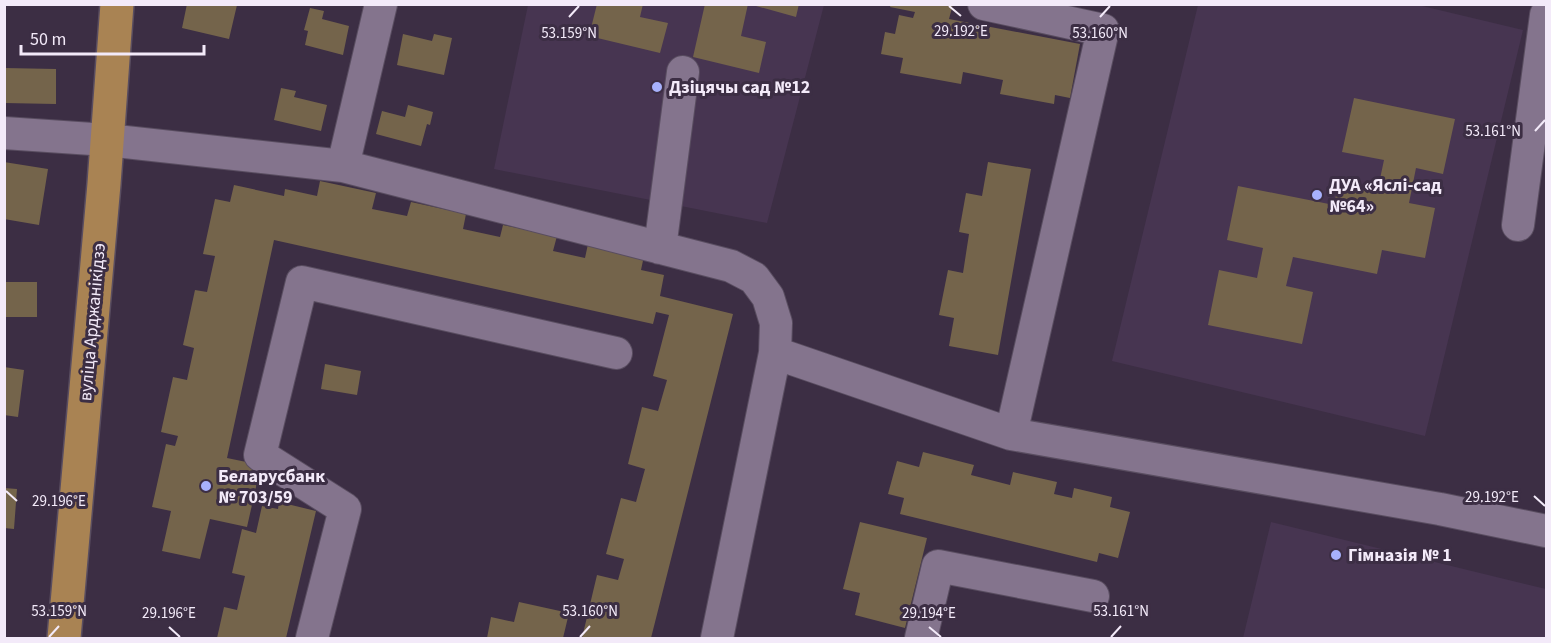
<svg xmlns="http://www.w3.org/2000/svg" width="1551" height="643" font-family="'Source Sans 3',sans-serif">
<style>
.built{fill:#473551}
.building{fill:#74644b}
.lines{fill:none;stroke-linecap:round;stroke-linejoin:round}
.minor-casing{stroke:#594d60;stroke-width:34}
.major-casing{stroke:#594d60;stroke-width:36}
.minor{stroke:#84748d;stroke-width:32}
.major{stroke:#a98353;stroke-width:33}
.ticks{fill:none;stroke:#f3eaf9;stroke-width:2}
.poi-dot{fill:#a7b1fc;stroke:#3c2e44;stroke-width:2}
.labels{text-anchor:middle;stroke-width:6;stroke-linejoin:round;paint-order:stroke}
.poi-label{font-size:18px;font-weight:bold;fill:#f3eaf9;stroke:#3c2e44;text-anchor:start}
.street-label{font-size:18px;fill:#f3eaf9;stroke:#3c2e44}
.ticks-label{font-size:15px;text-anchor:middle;fill:#f3eaf9;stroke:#3c2e44;stroke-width:6;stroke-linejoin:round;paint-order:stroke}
</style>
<rect width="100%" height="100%" fill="#3c2e44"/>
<path class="built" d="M 528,5 L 824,5 L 767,223 L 494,169 Z
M 1198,5 L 1418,5 L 1523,30 L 1425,436 L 1112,361 Z
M 1271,522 L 1546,589 L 1546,638 L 1243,638 Z"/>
<path class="building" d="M 187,4 L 237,5 L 229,39 L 182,28 Z
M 597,4 L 643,4 L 640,17 L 668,23 L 660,53 L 589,36 Z
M 705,4 L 748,4 L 741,36 L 766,42 L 759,73 L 693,57 Z
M 749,4 L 799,4 L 796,17 Z
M 891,4 L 953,4 L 949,19 L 1080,44 L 1070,98 L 1055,95 L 1054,104 L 1000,94 L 1003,80 L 963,72 L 961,84 L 900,73 L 903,58 L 881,54 L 885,32 L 895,34 L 899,15 L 913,18 L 915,12 L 890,7 Z
M 310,8 L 324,11 L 322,19 L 349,26 L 343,55 L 305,45 L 308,31 L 304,30 Z
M 403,34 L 432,41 L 434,34 L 452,38 L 444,75 L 397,65 Z
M 4,68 L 56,69 L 56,104 L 4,103 Z
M 281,88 L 296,91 L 294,97 L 327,105 L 321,131 L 274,120 Z
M 1354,98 L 1455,119 L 1443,174 L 1416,168 L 1409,203 L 1435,208 L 1425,258 L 1382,250 L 1377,274 L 1293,257 L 1286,286 L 1313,292 L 1302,344 L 1208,325 L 1219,270 L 1257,278 L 1263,248 L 1227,240 L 1238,186 L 1334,205 L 1338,185 L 1377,193 L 1384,160 L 1342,152 Z
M 408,105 L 433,112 L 430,125 L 427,124 L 421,146 L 376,134 L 382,111 L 405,117 Z
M 4,162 L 48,169 L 39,225 L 4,219 Z
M 988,162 L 1031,169 L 998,355 L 949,346 L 954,318 L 939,315 L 948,270 L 963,273 L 969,234 L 959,232 L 966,193 L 982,196 Z
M 320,181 L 376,193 L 372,209 L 407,216 L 411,202 L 466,214 L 463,229 L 500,237 L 503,225 L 557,236 L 553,251 L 585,258 L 588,244 L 644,256 L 641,270 L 664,275 L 660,296 L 733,314 L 651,638 L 582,638 L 597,575 L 618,580 L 624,559 L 606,554 L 621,498 L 636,502 L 645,469 L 628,464 L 642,407 L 658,411 L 667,380 L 653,376 L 669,315 L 656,312 L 653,324 L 274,240 L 227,458 L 261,465 L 247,527 L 210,519 L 200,559 L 162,551 L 171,511 L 152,507 L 166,444 L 175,446 L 178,436 L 161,432 L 173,377 L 187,380 L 194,348 L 183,345 L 195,290 L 207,292 L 215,256 L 203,254 L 215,199 L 230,202 L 234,185 L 284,196 L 285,189 L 317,196 Z
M 4,282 L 37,282 L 37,317 L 4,317 Z
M 325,364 L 361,371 L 357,395 L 321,389 Z
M 4,367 L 24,370 L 18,417 L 4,415 Z
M 923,452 L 974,465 L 971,475 L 1010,485 L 1013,472 L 1057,482 L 1054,494 L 1072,498 L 1074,488 L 1112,497 L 1110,507 L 1130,512 L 1118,558 L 1099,553 L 1097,562 L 900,514 L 904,498 L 888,494 L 897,461 L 919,467 Z
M 4,488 L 17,489 L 14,529 L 4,528 Z
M 279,502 L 316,511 L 286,638 L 217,638 L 224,607 L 237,610 L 245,576 L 232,573 L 242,529 L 256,533 L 262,506 L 278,509 Z
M 860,522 L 927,538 L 905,628 L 855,615 L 860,593 L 843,589 Z
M 519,602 L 569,613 L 563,638 L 487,638 L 491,617 L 514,622 Z"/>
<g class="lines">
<g class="minor-casing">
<path id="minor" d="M 984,4 L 1103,30 L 1011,434
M 4,133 L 107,140 L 343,166 L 731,266 L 754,278 L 768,297 L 776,323 L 775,353 L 717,638
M 343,166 L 381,4
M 1518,225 L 1546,15
M 660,248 L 683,72
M 775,353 L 1011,434 L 1440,509 L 1546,531
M 312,638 L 345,509 L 260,455 L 302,282 L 616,353
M 921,638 L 938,566 L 1093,596"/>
</g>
<g class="major-casing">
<path id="major" d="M 64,638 L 104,184 L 117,4"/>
</g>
<use href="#minor" class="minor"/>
<use href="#major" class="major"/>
</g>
<path class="ticks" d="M 949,6 L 961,16M 569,17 L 579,6M 1100,17 L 1110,6M 1535,131 L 1545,120M 6,491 L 17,501M 1534,496 L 1545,506M 169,627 L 180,637M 929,627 L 941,637M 49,637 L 59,626M 580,637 L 590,626M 1111,637 L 1121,626"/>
<g class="poi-dot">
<circle cx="657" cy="87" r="6"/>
<circle cx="1317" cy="195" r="6"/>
<circle cx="206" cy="486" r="6"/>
<circle cx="1336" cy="555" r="6"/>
</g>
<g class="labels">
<g class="poi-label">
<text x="669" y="93">Дзіцячы сад №12</text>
<text x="1329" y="191">ДУА «Яслі-сад<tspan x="1329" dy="21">№64»</tspan></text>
<text x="218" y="482">Беларусбанк<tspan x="218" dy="21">№ 703/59</tspan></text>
<text x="1348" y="561">Гімназія № 1</text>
</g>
<g class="street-label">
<text transform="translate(92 322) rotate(-85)" y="6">вуліца Арджанікідзэ</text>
</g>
</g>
<g class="ticks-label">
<text x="961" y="36">29.192°E</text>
<text x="569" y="38">53.159°N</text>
<text x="1100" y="38">53.160°N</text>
<text x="1493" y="136">53.161°N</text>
<text x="1492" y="502">29.192°E</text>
<text x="59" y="506">29.196°E</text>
<text x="59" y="616">53.159°N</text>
<text x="590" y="616">53.160°N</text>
<text x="1121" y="616">53.161°N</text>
<text x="169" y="618">29.196°E</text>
<text x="929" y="618">29.194°E</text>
</g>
<rect width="1551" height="643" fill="none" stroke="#f3eaf9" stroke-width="12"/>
<path d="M21 45v9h183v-9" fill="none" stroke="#f3eaf9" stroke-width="3"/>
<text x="30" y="45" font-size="18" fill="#f3eaf9" stroke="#3c2e44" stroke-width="4.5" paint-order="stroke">50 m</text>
</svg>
